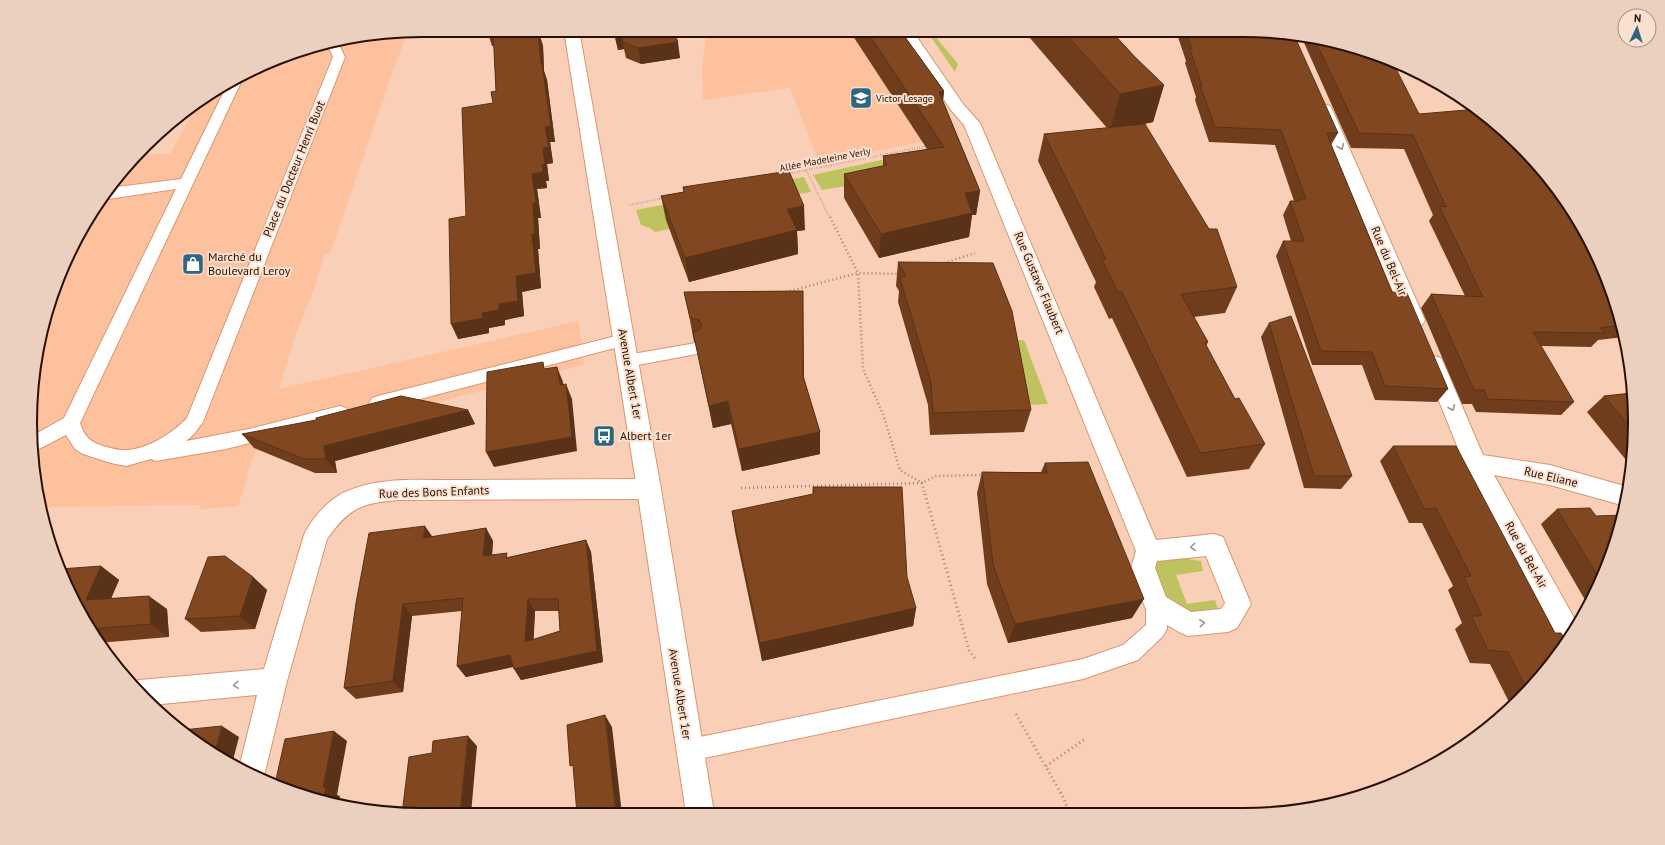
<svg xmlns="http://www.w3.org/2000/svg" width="1665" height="845" font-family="'PT Sans',sans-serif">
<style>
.built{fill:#fec19d}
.green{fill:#bec35f}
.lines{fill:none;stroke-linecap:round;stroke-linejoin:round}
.lane-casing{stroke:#d9966e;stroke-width:2}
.street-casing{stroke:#d9966e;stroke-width:2}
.secondary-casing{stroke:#d9966e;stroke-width:2}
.path-far2{stroke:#a4816d;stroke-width:2;stroke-dasharray:0.5 2;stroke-linecap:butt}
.path-far1{stroke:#a4816d;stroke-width:2.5;stroke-dasharray:1 3;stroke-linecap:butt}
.path{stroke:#a4816d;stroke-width:3;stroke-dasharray:1 3.5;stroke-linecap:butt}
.lane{fill:#fff;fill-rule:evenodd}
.street{fill:#fff;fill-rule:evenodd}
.secondary{fill:#fff;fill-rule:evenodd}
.wall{fill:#6f3d1c;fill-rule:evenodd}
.shaded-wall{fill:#5a3217}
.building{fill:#814721;stroke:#5a3217;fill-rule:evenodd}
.oneway{stroke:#9f948e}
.labels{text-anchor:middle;stroke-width:4;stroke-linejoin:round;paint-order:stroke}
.far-poi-label{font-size:10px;fill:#2a1103;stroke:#fce0cf;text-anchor:start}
.far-street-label{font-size:10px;fill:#2a1103;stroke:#fce0cf}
.street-label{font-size:12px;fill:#2a1103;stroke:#fce0cf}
.poi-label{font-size:12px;fill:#2a1103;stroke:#fce0cf;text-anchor:start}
.rim{fill:none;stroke:#2a1103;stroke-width:2}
</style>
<rect width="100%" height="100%" fill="#f9cfb7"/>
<path class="built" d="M 707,30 L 882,30 L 954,135 L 819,163 L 790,88 L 703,100 L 702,67 Z
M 408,31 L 391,76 L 330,254 L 324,255 L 314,289 L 296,334 L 279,389 L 579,321 L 584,365 L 257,448 L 247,474 L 248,475 L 238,506 L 200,509 L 201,505 L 40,507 L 33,474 L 31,397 L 38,346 L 60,273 L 83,226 L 128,164 L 137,154 L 170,154 L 199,101 L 226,82 L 296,51 L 346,38 Z"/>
<path class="green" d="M 926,30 L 934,31 L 935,36 L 958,64 L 955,72 Z
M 949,145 L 882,180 L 822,190 L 813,175 Z
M 804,177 L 811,192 L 687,211 L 669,229 L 655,232 L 650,228 L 641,225 L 636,210 Z
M 1015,340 L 1024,340 L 1048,404 L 1028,405 Z
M 1182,558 L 1201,561 L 1203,571 L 1176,575 L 1187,604 L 1215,600 L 1218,609 C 1199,622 1184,611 1166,601 L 1152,562 L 1163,559 Z"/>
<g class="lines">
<g class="lane-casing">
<path id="lane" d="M 332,41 L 339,45 L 345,57 L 203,422 L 194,434 L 186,441 L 249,429 L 340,406 L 346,408 L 349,413 L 346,418 L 226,449 L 179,457 L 156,461 L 151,459 L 126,466 L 111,463 L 83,454 L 75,449 L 66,435 L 33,452 L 32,436 L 64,418 L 176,189 L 101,200 L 109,190 L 117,187 L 181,179 L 229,81 L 242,76 L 243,78 L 80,423 C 84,436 90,442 103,446 C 110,448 117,450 124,450 C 145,451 173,433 187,418 L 333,57 L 330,50 L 320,45 Z
M 624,334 L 630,336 L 632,340 L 630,344 L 378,410 L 372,408 L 369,403 L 372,398 L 378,396 Z
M 696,343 L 702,345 L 704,349 L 702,353 L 627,367 L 621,366 L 618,361 L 621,356 L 627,355 Z
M 1156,596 L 1163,598 L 1166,605 L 1167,629 L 1163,636 L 1138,660 L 1083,679 L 690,761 L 682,758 L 679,750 L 682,742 L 690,739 L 1083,659 L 1123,645 L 1146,625 L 1146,605 L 1149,598 Z"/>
</g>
<g class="street-casing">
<path id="street" d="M 897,30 L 912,30 L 963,104 L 980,123 L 1156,540 L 1214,534 L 1223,537 L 1251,604 L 1237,628 L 1228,632 L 1188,636 L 1179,632 L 1147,613 L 1131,568 L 1136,551 L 964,125 L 951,110 ZM 1206,556 L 1225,603 L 1221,609 L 1191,612 L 1166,597 L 1155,568 L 1157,561 Z
M 1324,104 L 1330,106 L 1332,109 L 1425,320 L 1422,325 L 1415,327 L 1408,325 L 1405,320 L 1316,109 L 1318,106 Z
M 1434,356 L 1441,358 L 1444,364 L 1483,455 L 1550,465 L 1628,487 L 1625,506 L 1550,485 L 1494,475 L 1577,623 L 1563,644 L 1560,643 L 1464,463 L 1424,364 L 1427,358 Z
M 649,479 L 657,482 L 661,489 L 657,496 L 649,499 L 398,500 C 361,503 349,508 327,539 L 287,681 L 263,780 L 239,768 L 257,695 L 151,705 L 131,683 L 139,680 L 264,669 L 304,535 C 312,518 328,500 345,492 C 382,475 427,481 466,480 C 527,480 588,479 649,479 Z"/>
</g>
<g class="secondary-casing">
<path id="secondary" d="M 564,30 L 579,30 L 661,489 L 714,813 L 686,813 L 637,489 Z"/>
</g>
<path class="path-far2" d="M 806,170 L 830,218
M 787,174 L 927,146
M 630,205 L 664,198"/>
<path class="path-far1" d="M 830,217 L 858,273 L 863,369 L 883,414 L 900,470 L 922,483 L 925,495
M 944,263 L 975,253
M 786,292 L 858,273 L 900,274
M 741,488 L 922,483 L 936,476 L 983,475"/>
<path class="path" d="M 925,494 L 969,650 L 976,660
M 1016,714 L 1063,797 L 1069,812
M 1046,766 L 1085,739"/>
<use href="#lane" class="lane"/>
<use href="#street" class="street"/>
<use href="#secondary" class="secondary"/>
</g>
<path class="wall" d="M 486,30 L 533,31 L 538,30 L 543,46 L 544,71 L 547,80 L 555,142 L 550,142 L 553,163 L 547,164 L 549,181 L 546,181 L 547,188 L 537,189 L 541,218 L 538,218 L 540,249 L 538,249 L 541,288 L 522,292 L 524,316 L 505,320 L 505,325 L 489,328 L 489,333 L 458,339 L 466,216 L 496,91 L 494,46 L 492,46 L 488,33 L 486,33 Z
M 611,30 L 673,30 L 680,58 L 641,64 L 626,58 L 624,49 L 618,50 L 614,34 Z
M 849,30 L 900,30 L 944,91 L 943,101 L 980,191 L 976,215 L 972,215 L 969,237 L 879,258 L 844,198 L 844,174 L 883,166 L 883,156 L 927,149 Z
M 1024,31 L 1111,31 L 1135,57 L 1164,85 L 1153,122 L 1139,125 L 1237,287 L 1225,313 L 1194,317 L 1208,342 L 1206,346 L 1235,399 L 1265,444 L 1249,469 L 1187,477 L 1112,318 L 1109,319 L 1094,287 L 1096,282 L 1038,161 L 1044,134 L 1107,128 Z
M 1176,31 L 1268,31 L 1338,133 L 1331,145 L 1392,292 L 1448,389 L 1437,402 L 1375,400 L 1362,365 L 1312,365 L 1276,256 L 1283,241 L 1291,241 L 1283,215 L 1290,201 L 1294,201 L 1275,145 L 1209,142 L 1195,100 L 1196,97 L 1185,63 L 1186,61 Z
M 1301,36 L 1344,43 L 1614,296 L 1624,337 L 1598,340 L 1591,347 L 1541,346 L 1574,402 L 1561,415 L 1476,412 L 1472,404 L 1462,404 L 1421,308 L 1431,294 L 1465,296 L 1429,221 L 1433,215 L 1404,149 L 1351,148 Z
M 683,187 L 805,230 L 797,231 L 798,254 L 689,282 L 666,220 L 661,196 L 684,192 Z
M 898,262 L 1031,410 L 1024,432 L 930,435 L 928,405 L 898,302 L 899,291 L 896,286 Z
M 803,291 L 804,378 L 820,432 L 820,454 L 742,471 L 731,424 L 713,428 L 695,342 L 694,342 L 689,315 L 684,292 Z
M 1269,323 L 1352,476 L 1341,489 L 1304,488 L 1261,337 Z
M 1632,393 L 1634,448 L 1632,460 L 1626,460 L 1587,412 L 1604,396 Z
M 468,410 L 475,424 L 335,461 L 337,473 L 315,473 L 254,448 L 242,434 Z
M 1393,446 L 1456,446 L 1538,681 L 1511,706 L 1490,664 L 1470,663 L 1455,629 L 1462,623 L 1448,590 L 1453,586 L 1422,523 L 1409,523 L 1380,461 Z
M 1045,463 L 1132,618 L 1008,643 L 987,584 L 977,493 L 982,472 L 1041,472 Z
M 1557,509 L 1596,516 L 1622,524 L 1595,596 L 1588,605 L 1541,524 Z
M 732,511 L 916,608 L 913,626 L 762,661 L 735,532 Z
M 486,528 L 493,541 L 492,555 L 509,557 L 586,540 L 591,552 L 603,662 L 521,680 L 513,667 L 466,677 L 457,666 L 462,611 L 412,616 L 403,692 L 356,699 L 344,688 L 432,537 ZM 535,611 L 559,611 L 560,631 L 533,640 Z
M 101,566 L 119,580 L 111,598 L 167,609 L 169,637 L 98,643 L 70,596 Z
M 253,577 L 267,590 L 255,629 L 201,632 L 185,619 Z"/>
<path class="shaded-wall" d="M 538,30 L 543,46 L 544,71 L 547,80 L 555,142 L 550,142 L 553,163 L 547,164 L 549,181 L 546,181 L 547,188 L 537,189 L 541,218 L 538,218 L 540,249 L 538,249 L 541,288 L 522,292 L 524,316 L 505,320 L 505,325 L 489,328 L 489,333 L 458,339 L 451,324 L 499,304 L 516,276 L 532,234 L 532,174 L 542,165 L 543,148 L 545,127 Z
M 621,34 L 624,49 L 618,50 L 615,35 Z
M 678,42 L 680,58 L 641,64 L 638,48 Z
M 1164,85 L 1153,122 L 1110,131 L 1120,94 Z
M 944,91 L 941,115 L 939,92 Z
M 980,191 L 976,215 L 972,215 L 969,237 L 879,258 L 881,234 L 965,193 Z
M 804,206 L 805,230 L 797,231 L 798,254 L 689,282 L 685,258 L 787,209 Z
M 803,291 L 803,315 L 804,399 L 803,376 Z
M 557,367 L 563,382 L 565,400 L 560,385 Z
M 566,384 L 572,399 L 577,451 L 494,467 L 486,452 Z
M 728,401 L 731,424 L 713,428 L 709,406 Z
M 468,410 L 475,424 L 335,461 L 337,473 L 326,459 L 324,446 Z
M 820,432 L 820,454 L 742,471 L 739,449 Z
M 425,526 L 434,539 L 423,538 Z
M 486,528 L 493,541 L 491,568 L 483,556 Z
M 586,540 L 591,552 L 603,662 L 521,680 L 514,669 L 597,651 Z
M 101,566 L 119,580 L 105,613 L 86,600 Z
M 253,577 L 267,590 L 255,629 L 240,616 Z
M 149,596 L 167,609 L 169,637 L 151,624 Z
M 528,599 L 535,611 L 533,654 L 525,642 Z
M 1144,599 L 1132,618 L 1008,643 L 1015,624 Z
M 403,604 L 412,616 L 403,692 L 393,681 Z
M 916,608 L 913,626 L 762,661 L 760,643 Z
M 510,655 L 517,666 L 466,677 L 457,666 Z
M 605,715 L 612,727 L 622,814 L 616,814 Z
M 222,726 L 239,737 L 232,764 L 214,754 Z
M 334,731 L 347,741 L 337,795 L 340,796 L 338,804 L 323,802 L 323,787 Z
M 468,736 L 477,746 L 471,814 L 460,814 Z"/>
<path class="building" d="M 488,30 L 531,30 L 531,31 L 538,30 L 541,64 L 542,64 L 551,126 L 545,127 L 549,147 L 543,148 L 545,165 L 542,165 L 543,172 L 532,174 L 536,202 L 533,203 L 535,234 L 532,234 L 536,273 L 516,276 L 518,301 L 499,304 L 499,310 L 482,313 L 483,318 L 451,324 L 449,219 L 466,216 L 462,108 L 493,103 L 491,92 L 496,91 L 493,30 L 488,31 Z
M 614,30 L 673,30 L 678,42 L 638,48 L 623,42 L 621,34 L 615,35 Z
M 866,30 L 900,30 L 944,91 L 939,92 L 980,191 L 965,193 L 972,213 L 881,234 L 844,174 L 887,165 L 883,156 L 944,147 Z
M 1063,31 L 1111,31 L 1135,57 L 1164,85 L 1120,94 Z
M 1185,31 L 1268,31 L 1294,35 L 1338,133 L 1327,133 L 1329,137 L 1328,137 L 1392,292 L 1407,293 L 1448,389 L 1385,386 L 1372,352 L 1321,351 L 1283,241 L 1304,241 L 1290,201 L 1300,201 L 1299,199 L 1306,199 L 1281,130 L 1215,127 L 1200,85 L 1202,86 L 1190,49 L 1192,49 Z
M 1314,38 L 1344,43 L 1392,61 L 1419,114 L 1478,109 L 1481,111 L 1537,164 L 1582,226 L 1614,296 L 1621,325 L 1600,328 L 1605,333 L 1533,332 L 1574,402 L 1488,399 L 1484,390 L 1474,390 L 1431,294 L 1483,297 L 1439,206 L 1446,207 L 1413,135 L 1359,133 Z
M 1145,124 L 1209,229 L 1217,229 L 1237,287 L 1181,294 L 1208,342 L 1205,343 L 1235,399 L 1239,398 L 1265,444 L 1200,453 L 1122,292 L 1118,292 L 1102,260 L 1106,259 L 1044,134 Z
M 789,171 L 804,206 L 787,209 L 797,230 L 685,258 L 661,196 L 684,192 L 683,187 Z
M 898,262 L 993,263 L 1012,311 L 1031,410 L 933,413 L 931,382 L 900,278 L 906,276 Z
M 803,291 L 803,376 L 820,432 L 739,449 L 728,401 L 709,406 L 693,332 L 699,330 L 702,325 L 699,320 L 690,318 L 684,292 Z
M 1291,316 L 1352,476 L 1314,476 L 1269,323 Z
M 543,362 L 544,369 L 557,367 L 560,385 L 566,384 L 572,437 L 486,452 L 487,372 Z
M 1632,393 L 1634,432 L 1604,396 Z
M 401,396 L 468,410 L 324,446 L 326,459 L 304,459 L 242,434 L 316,420 L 316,418 Z
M 1393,446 L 1456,446 L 1555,633 L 1561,633 L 1565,640 L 1538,681 L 1528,691 L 1508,652 L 1488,650 L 1471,616 L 1482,616 L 1464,577 L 1471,576 L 1436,508 L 1424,509 Z
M 1088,462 L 1144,599 L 1015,624 L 993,565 L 982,472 L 1047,473 L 1045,463 Z
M 813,487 L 902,487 L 907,577 L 916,608 L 760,643 L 732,511 L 813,494 Z
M 1590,508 L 1596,516 L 1623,515 L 1622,524 L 1600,580 L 1557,509 Z
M 425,526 L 423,538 L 486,528 L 483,556 L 507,553 L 506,558 L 586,540 L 597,651 L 514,669 L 510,655 L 457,666 L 463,598 L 403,604 L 393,681 L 344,688 L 356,603 L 369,533 ZM 528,599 L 558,599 L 560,631 L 525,642 Z
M 225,556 L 253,577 L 240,616 L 185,619 L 208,557 Z
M 101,566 L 86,600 L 149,596 L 151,624 L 90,629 L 70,596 L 60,569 Z
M 605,715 L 616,814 L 577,814 L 573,765 L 570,766 L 567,725 Z
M 222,726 L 214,754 L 204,749 L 182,730 Z
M 334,731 L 323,787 L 326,787 L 323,802 L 275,784 L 285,739 Z
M 468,736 L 460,814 L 402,814 L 409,757 L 432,753 L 433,741 Z"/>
<defs><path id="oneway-chevron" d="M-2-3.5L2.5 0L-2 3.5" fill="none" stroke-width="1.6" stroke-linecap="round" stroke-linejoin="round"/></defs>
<g class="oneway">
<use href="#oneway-chevron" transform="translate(1341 147) rotate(67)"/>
<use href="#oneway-chevron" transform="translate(1452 408) rotate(67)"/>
<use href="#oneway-chevron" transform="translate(1193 547) rotate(175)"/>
<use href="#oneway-chevron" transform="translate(1202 623) rotate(-5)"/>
<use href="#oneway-chevron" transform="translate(236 685) rotate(175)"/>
</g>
<defs>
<g id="school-square" transform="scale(1.15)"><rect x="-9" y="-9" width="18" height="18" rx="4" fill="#2e6680" stroke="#fce0cf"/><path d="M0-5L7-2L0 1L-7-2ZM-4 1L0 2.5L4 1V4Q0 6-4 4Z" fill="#fff"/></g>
<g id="shop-square" transform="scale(1.15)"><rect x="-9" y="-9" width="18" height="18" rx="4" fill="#2e6680" stroke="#fce0cf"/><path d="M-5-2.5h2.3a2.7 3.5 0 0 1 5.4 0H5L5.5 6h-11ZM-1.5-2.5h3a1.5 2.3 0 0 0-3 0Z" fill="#fff"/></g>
<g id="bus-square" transform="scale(1.15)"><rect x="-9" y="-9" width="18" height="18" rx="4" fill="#2e6680" stroke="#fce0cf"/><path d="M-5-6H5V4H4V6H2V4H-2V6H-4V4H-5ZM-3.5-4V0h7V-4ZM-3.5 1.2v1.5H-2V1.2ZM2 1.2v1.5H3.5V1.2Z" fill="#fff"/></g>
</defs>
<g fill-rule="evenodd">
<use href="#school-square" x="861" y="98"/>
<use href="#shop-square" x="193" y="264"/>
<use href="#bus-square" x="604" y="436"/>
</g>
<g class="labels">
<g class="far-poi-label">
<text x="876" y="102">Victor Lesage</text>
</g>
<g class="far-street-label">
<text transform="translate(825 159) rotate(-11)" y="4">Allée Madeleine Verly</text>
</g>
<g class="street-label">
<text transform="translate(294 169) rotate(-68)" y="4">Place du Docteur Henri Buot</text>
<text transform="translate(1389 261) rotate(67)" y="4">Rue du Bel-Air</text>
<text transform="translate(1039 283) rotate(67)" y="4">Rue Gustave Flaubert</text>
<text transform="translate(630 374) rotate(80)" y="4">Avenue Albert 1er</text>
<text transform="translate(1551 477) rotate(13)" y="4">Rue Eliane</text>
<text transform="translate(434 492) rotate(-2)" y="4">Rue des Bons Enfants</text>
<text transform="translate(1526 555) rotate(61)" y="4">Rue du Bel-Air</text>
<text transform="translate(680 694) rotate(81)" y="4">Avenue Albert 1er</text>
</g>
<g class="poi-label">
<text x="208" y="261">Marché du<tspan x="208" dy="14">Boulevard Leroy</tspan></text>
<text x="620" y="440">Albert 1er</text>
</g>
</g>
<path d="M0 0H1665V845H0ZM422 37H1243A385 385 0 0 1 1628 422V423A385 385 0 0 1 1243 808H422A385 385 0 0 1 37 423V422A385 385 0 0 1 422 37Z" fill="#ebcfbf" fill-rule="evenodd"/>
<path class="rim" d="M422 37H1243A385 385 0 0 1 1628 422V423A385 385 0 0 1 1243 808H422A385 385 0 0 1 37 423V422A385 385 0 0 1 422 37Z"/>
<g transform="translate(1637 28) rotate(4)"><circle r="19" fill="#fce0cf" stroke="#a88d7d"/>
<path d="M0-3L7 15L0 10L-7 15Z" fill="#2e6680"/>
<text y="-6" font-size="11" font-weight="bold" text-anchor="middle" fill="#2a1103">N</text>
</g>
</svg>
